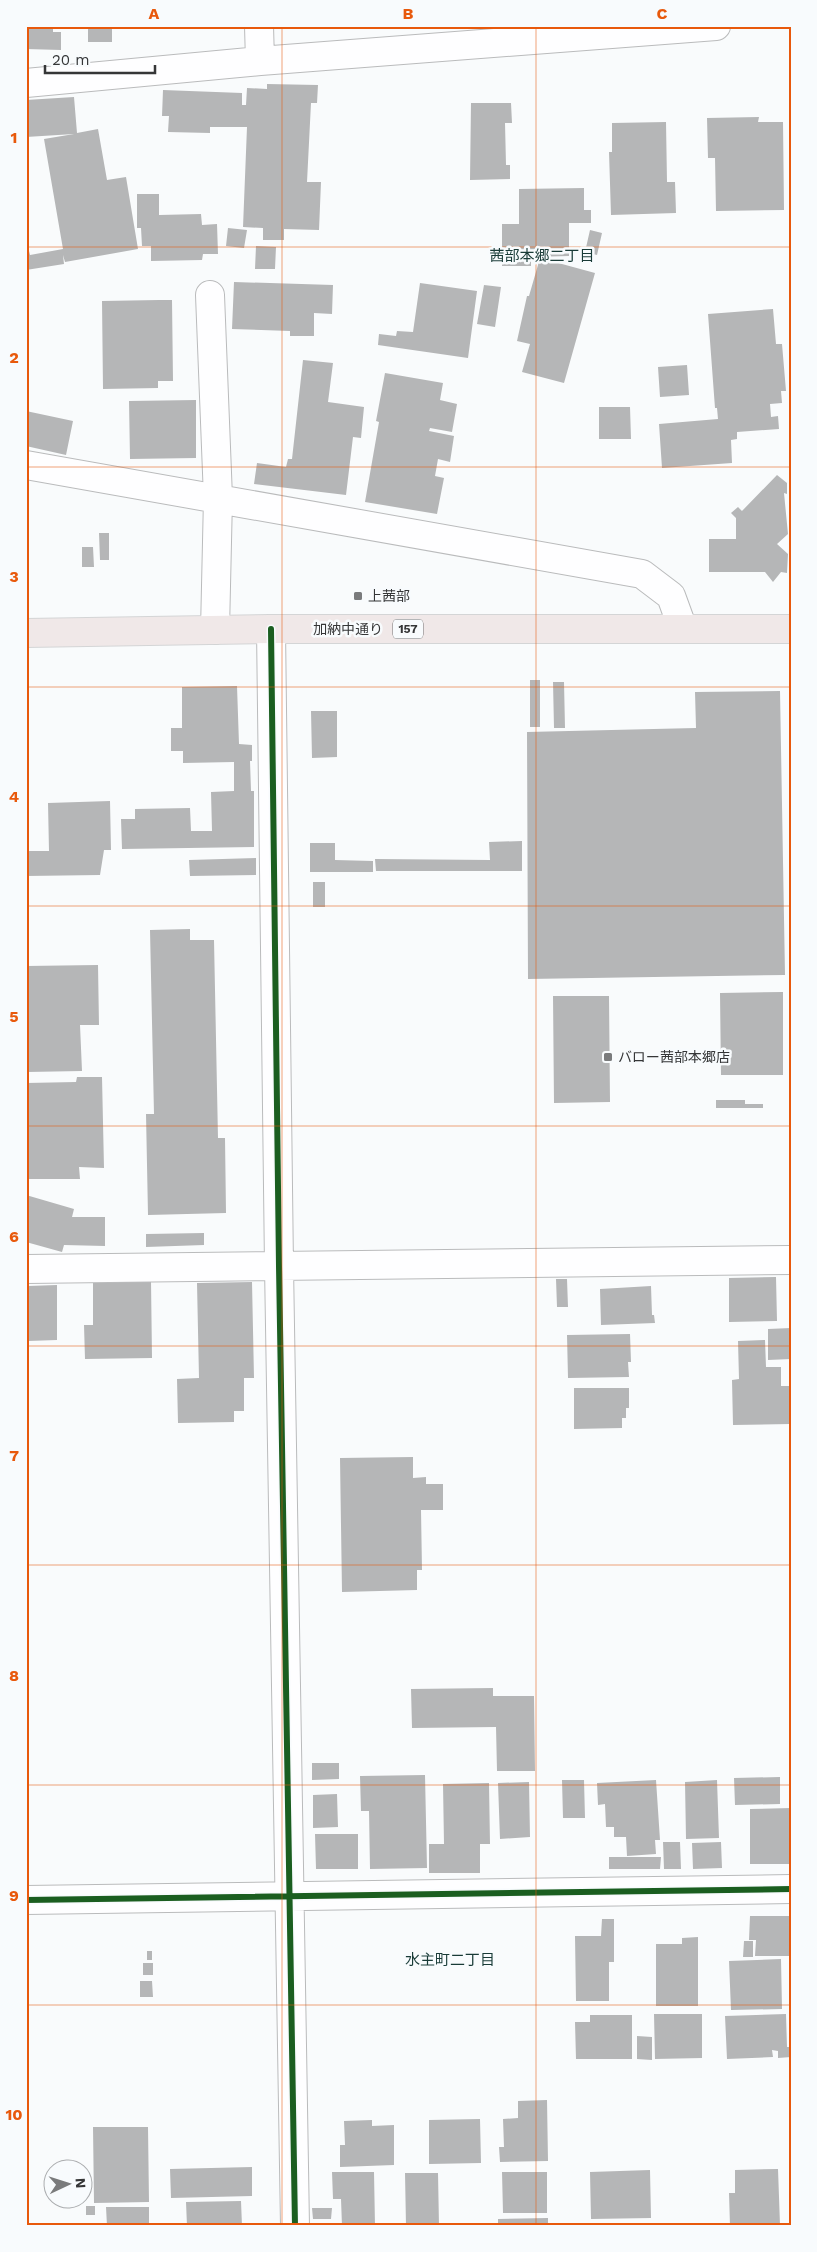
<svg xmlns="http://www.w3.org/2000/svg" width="817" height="2252" font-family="'Work Sans','Noto Sans JP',sans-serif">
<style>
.building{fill:#b5b6b7}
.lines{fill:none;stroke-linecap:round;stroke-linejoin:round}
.minor-casing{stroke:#babbbc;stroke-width:30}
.trunk-casing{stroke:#d4d5d6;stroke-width:30}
.minor{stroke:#fefeff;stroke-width:28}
.trunk{stroke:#f0e8e8;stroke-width:28}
.cycleway-casing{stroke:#f8fbfd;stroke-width:9}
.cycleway{stroke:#1b5e20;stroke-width:6}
.grid{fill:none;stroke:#e8590c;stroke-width:1;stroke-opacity:0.55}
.poi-dot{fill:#7a7b7c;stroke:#f8fbfd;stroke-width:2}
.labels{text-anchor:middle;stroke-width:5;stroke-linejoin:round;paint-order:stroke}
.shield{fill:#f8fbfd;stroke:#707172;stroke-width:1}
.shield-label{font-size:12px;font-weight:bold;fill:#353637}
.poi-label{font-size:14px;fill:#353637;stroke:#f8fbfd;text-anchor:start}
.street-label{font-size:14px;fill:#353637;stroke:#f8fbfd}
.neighbourhood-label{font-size:15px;fill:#193b37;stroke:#f8fbfd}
.neatline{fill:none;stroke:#e8590c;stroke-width:2}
.grid-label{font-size:16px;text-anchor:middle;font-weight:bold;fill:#e8590c}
</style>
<rect width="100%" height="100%" fill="#f9fbfc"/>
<path class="building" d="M 26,26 L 53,26 L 53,32 L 61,32 L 61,50 L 26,49 Z
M 88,26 L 112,26 L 112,42 L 88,42 Z
M 267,84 L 318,85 L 317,103 L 311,103 L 307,182 L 321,182 L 319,230 L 284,229 L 284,240 L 263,240 L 263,228 L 243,227 L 247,127 L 210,127 L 210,133 L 168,132 L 169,116 L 162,116 L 163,90 L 242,93 L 242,105 L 246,105 L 247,88 L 267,89 Z
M 74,97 L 77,133 L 98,129 L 107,180 L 126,177 L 138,249 L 65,262 L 63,255 L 64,264 L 26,270 L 26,239 L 30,255 L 63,249 L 44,139 L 74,134 L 26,137 L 26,100 Z
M 471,103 L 511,103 L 512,123 L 505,123 L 506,165 L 510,165 L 510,179 L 470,180 Z
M 759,117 L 758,122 L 783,122 L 784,210 L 716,211 L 715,158 L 708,158 L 707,118 Z
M 666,122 L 667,182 L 675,182 L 676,213 L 611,215 L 609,152 L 612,152 L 612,123 Z
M 584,188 L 584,210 L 591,210 L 591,223 L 569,223 L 569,256 L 531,257 L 531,266 L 502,266 L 502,224 L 519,224 L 519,189 Z
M 137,194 L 159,194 L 159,215 L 201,214 L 202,225 L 217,224 L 218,254 L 203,254 L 202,260 L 151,261 L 151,246 L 142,246 L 141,228 L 137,228 Z
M 228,228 L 247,230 L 244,248 L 226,246 Z
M 590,230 L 602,233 L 597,255 L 585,252 Z
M 256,246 L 276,247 L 275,269 L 255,269 Z
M 540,258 L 595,273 L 564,383 L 522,372 L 530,344 L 517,341 L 527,296 L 529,296 Z
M 234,282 L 333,285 L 332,314 L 314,313 L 314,336 L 290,336 L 290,331 L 232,329 Z
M 420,283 L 477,291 L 468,358 L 378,345 L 379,334 L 396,336 L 397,331 L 413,332 Z
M 484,285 L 501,287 L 495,327 L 477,324 Z
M 159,300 L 172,300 L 173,381 L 158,381 L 158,388 L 103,389 L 102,301 Z
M 773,309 L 776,344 L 782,344 L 786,391 L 781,391 L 782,403 L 770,404 L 771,417 L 778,416 L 779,429 L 737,432 L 737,439 L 731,440 L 732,463 L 662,468 L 659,424 L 718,419 L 717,408 L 715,408 L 708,314 Z
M 303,360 L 333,363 L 328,402 L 364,407 L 361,438 L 353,437 L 346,495 L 254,484 L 257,463 L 286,467 L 288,459 L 292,459 Z
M 687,365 L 689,395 L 660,397 L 658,367 Z
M 385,373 L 443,383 L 440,400 L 457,404 L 452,432 L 430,428 L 429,431 L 454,436 L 450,462 L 438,459 L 435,476 L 444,478 L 437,514 L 365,502 L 379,422 L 376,421 Z
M 196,400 L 196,458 L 130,459 L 129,401 Z
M 599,407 L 630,407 L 631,439 L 599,439 Z
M 26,411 L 73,421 L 66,455 L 26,446 Z
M 777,475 L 787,483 L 787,494 L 784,493 L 788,534 L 777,544 L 788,554 L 787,573 L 781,572 L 773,582 L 765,572 L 709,572 L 709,539 L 736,539 L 736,518 L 731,513 L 738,507 L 742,511 Z
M 99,533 L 109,533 L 109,560 L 100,560 Z
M 82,547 L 93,547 L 94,567 L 82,567 Z
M 530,680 L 540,680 L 540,727 L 530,727 Z
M 553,682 L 564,682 L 565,728 L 554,728 Z
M 237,686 L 239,744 L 252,745 L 252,761 L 250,761 L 251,791 L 254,791 L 254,847 L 122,849 L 121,819 L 135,819 L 135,809 L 190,808 L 191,831 L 212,831 L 211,792 L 234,791 L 234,762 L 183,763 L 183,751 L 171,751 L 171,728 L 182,728 L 182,687 Z
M 780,691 L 785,975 L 528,979 L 527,732 L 696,728 L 695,692 Z
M 311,711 L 337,711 L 337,757 L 312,758 Z
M 110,801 L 111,850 L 104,850 L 100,875 L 26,876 L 26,851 L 49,851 L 48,803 Z
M 522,841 L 522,871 L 376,871 L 375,859 L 490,860 L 489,842 Z
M 310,843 L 335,843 L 335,860 L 373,861 L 373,872 L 310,872 Z
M 256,858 L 256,875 L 190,876 L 189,860 Z
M 313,882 L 325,882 L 325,907 L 313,907 Z
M 190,929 L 190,940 L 214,940 L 218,1138 L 225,1138 L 226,1213 L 148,1215 L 146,1114 L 154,1114 L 150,930 Z
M 98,965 L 99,1025 L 80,1025 L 82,1071 L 27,1072 L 26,966 Z
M 783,992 L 783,1075 L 721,1075 L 720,993 Z
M 553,996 L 609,996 L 610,1102 L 554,1103 Z
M 77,1077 L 102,1077 L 104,1168 L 79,1167 L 80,1179 L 26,1179 L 26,1083 L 76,1082 Z
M 716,1100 L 745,1100 L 745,1104 L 763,1104 L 763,1108 L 716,1108 Z
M 26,1195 L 74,1209 L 72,1217 L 105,1217 L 105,1246 L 64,1245 L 62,1252 L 26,1242 Z
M 204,1233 L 204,1245 L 146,1247 L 146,1234 Z
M 776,1277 L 777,1321 L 729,1322 L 729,1278 Z
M 556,1279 L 567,1279 L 568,1307 L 557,1307 Z
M 151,1281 L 152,1358 L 85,1359 L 84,1325 L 93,1325 L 93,1283 Z
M 252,1282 L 254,1378 L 244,1378 L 244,1411 L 234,1411 L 234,1422 L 178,1423 L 177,1379 L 199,1378 L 197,1283 Z
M 57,1285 L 57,1340 L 28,1341 L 28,1286 Z
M 651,1286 L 652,1315 L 654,1315 L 655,1323 L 601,1325 L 600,1289 Z
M 791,1328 L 791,1359 L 768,1360 L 768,1329 Z
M 630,1334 L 631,1362 L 628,1362 L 629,1377 L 568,1378 L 567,1335 Z
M 765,1340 L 766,1367 L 781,1367 L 781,1386 L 789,1386 L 790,1424 L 733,1425 L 732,1380 L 739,1379 L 738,1341 Z
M 574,1388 L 629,1388 L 629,1408 L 626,1408 L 626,1418 L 622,1418 L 622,1428 L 574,1429 Z
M 413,1457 L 413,1478 L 426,1477 L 426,1484 L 443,1484 L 443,1510 L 421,1510 L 422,1570 L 417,1570 L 417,1590 L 342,1592 L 340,1458 Z
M 493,1688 L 493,1696 L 534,1696 L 535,1771 L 497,1771 L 496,1727 L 412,1728 L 411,1689 Z
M 312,1763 L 339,1763 L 339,1779 L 312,1780 Z
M 425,1775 L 427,1868 L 370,1869 L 369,1811 L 361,1811 L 360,1776 Z
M 780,1777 L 780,1804 L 735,1805 L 734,1778 Z
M 562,1780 L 584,1780 L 585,1818 L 563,1818 Z
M 656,1780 L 660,1840 L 655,1840 L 656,1854 L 627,1856 L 626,1837 L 614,1837 L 614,1827 L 606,1827 L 605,1804 L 598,1805 L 597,1783 Z
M 717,1780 L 719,1838 L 686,1839 L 685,1782 Z
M 529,1782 L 530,1837 L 500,1839 L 498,1783 Z
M 489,1783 L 490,1844 L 480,1844 L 480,1873 L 429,1873 L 429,1844 L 444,1844 L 443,1784 Z
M 337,1794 L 338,1827 L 313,1828 L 313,1795 Z
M 791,1808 L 791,1864 L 750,1864 L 750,1809 Z
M 315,1834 L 358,1834 L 358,1869 L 316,1869 Z
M 663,1842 L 680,1842 L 681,1869 L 664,1869 Z
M 721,1842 L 722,1868 L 693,1869 L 692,1843 Z
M 609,1857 L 661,1857 L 660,1869 L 609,1869 Z
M 750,1916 L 791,1916 L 791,1956 L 755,1956 L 756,1940 L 749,1940 Z
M 602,1919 L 614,1919 L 614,1962 L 609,1962 L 609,2001 L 576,2001 L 575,1936 L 601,1936 Z
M 698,1937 L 698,2006 L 656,2006 L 656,1944 L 682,1944 L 682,1938 Z
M 744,1941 L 753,1941 L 753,1957 L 743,1957 Z
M 147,1951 L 152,1951 L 152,1960 L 147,1960 Z
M 781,1959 L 782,2009 L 731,2010 L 729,1961 Z
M 143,1963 L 153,1963 L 153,1975 L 143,1975 Z
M 140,1981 L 152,1981 L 153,1997 L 140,1997 Z
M 654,2014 L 702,2014 L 702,2058 L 655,2059 Z
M 786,2014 L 787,2047 L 791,2047 L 791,2057 L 778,2058 L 778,2051 L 772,2050 L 773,2057 L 727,2059 L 725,2016 Z
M 590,2015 L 632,2015 L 632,2059 L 576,2059 L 575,2022 L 590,2022 Z
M 637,2036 L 652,2037 L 652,2060 L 637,2059 Z
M 547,2100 L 548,2161 L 500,2162 L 499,2147 L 504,2147 L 503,2119 L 518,2118 L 518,2101 Z
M 480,2119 L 481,2163 L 429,2164 L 429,2120 Z
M 372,2120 L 372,2126 L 394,2125 L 394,2165 L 340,2167 L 340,2145 L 345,2145 L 344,2121 Z
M 93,2127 L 148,2127 L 149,2202 L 94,2203 Z
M 252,2167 L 252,2196 L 171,2198 L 170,2169 Z
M 778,2169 L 780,2225 L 730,2226 L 729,2193 L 735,2193 L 735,2170 Z
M 650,2170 L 651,2218 L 591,2219 L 590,2172 Z
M 332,2172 L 374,2172 L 375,2226 L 342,2226 L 341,2199 L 333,2199 Z
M 502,2172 L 547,2172 L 547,2213 L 503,2213 Z
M 405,2173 L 438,2173 L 439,2226 L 406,2226 Z
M 241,2201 L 242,2226 L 187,2226 L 186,2202 Z
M 86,2206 L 95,2206 L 95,2215 L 86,2215 Z
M 106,2207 L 149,2207 L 149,2226 L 107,2226 Z
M 312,2208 L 332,2208 L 331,2219 L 313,2219 Z
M 548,2218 L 548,2226 L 498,2226 L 498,2219 Z"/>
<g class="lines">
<g class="minor-casing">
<path id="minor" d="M 259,26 L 260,61
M 26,83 L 260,61 L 716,26
M 210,295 L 218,498 L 215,630
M 26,465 L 642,574 L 671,596 L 683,629
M 271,629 L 279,1266 L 295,2226
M 26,1269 L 791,1260
M 26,1900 L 791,1889"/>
</g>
<g class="trunk-casing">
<path id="trunk" d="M 26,633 L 271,629 L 791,629"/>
</g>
<use href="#minor" class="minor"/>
<use href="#trunk" class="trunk"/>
<g class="cycleway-casing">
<path id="cycleway" d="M 271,629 L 279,1266 L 295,2226
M 26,1900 L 791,1889"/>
</g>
<use href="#cycleway" class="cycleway"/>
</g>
<path class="grid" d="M 282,26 L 282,2226M 536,26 L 536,2226M 26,247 L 791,247M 26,467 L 791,467M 26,687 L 791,687M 26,906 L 791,906M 26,1126 L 791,1126M 26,1346 L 791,1346M 26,1565 L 791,1565M 26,1785 L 791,1785M 26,2005 L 791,2005"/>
<g class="poi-dot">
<rect x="353" y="591" width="10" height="10" rx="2.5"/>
<rect x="603" y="1052" width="10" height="10" rx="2.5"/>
</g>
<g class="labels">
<rect class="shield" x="393" y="619.5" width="30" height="19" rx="4"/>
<g class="shield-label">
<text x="408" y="633">157</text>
</g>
<g class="poi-label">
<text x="368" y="601">上茜部</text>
<text x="618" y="1062">バロー茜部本郷店</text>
</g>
<g class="street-label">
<text x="348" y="634">加納中通り</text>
</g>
<g class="neighbourhood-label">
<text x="542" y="261">茜部本郷二丁目</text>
<text x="450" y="1965">水主町二丁目</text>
</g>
</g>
<rect width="817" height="2252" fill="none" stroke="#f8fbfd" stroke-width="55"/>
<g transform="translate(68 2184) rotate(86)"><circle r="24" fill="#f8fbfd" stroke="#aaacae"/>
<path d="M0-4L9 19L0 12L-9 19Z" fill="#7a7b7c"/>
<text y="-8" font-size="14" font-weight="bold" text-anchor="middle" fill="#353637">N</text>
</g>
<path d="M45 65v8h110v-8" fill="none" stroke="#353637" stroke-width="2.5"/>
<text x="52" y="65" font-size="15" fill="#353637" stroke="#f8fbfd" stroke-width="4" paint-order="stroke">20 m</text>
<rect x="28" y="28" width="762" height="2196" class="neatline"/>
<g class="grid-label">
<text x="154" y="19">A</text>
<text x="408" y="19">B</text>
<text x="662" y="19">C</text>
<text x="14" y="143">1</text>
<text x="14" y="363">2</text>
<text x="14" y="582">3</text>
<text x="14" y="802">4</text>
<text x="14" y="1022">5</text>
<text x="14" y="1242">6</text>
<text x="14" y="1461">7</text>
<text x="14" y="1681">8</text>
<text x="14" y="1901">9</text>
<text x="14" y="2120">10</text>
</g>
</svg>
